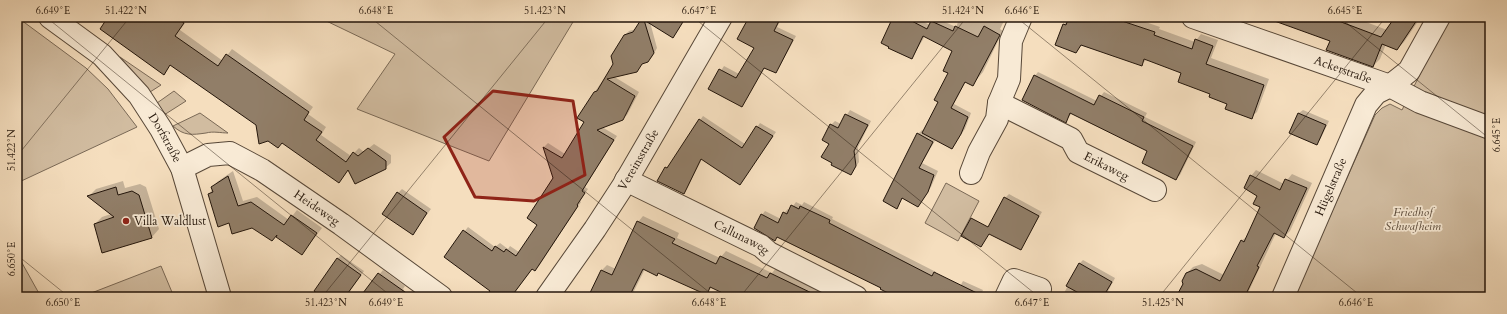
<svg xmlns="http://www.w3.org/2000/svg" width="1507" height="314" font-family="Cardo,serif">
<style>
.green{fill:#d1bca0;stroke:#7a6956}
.shadow{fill:#0003}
.building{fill:#917e68;stroke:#24160b}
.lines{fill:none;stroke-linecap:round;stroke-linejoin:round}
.minor-casing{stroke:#584838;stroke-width:24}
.minor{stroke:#f8ead5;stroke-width:22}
.marked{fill:#8f2418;fill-opacity:0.2;stroke:#8f2418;stroke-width:3;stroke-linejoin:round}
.ticks{fill:none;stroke:#24160b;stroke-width:1;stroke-opacity:0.45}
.poi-dot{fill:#8f2418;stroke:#f8ead5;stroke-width:1.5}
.labels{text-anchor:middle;stroke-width:3.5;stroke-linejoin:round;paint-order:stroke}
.street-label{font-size:12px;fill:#24160b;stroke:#f8ead5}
.park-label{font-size:12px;font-style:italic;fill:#584838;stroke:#f8ead5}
.poi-label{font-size:12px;fill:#24160b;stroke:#f8ead5;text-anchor:start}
.neatline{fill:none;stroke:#24160b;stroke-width:1.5}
.ticks-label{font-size:10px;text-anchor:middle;fill:#24160b}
</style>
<rect width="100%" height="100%" fill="#f5debe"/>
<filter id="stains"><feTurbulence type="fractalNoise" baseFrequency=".005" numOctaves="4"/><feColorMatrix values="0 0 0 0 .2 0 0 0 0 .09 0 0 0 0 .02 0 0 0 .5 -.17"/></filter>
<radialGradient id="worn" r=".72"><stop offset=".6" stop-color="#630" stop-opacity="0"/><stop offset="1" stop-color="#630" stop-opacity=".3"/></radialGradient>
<path class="green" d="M 17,17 L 86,68 L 108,89 L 137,127 L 17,183 Z
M 318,17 L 576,17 L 489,161 L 357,109 L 395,54 Z
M 1449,17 L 1490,17 L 1490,297 L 1294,297 L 1375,115 L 1382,108 L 1390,104 L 1402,110 Z
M 120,57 L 161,85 L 150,92 Z
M 174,91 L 186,101 L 164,115 L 157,103 Z
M 200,113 L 228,133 C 221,133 213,131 206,133 C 192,135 184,136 173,126 Z
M 946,183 L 979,201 L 958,241 L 925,223 Z
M 17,254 L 41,297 L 17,297 Z
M 161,266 L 174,297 L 81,297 Z"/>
<path class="shadow" d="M 100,17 L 189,17 L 180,30 L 223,61 L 232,49 L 313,107 L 308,114 L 326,127 L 321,135 L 351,156 L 359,148 L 364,152 L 374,144 L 391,155 L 391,163 L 385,168 L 349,169 L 344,176 L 257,124 L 171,64 L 164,73 Z
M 643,17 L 686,17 L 673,36 L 650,22 L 657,48 L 652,57 L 644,62 L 637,71 L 613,76 L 639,92 L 627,115 L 622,119 L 602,127 L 617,136 L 585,187 L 588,189 L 580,201 L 581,202 L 539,266 L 533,268 L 511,297 L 487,297 L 492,291 L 445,257 L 468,227 L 495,247 L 500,243 L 508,249 L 510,246 L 519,252 L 539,225 L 554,178 L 544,147 L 548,143 L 565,154 L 585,122 L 594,93 L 614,64 L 625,35 L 629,31 L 636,29 Z
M 750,17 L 782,17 L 777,27 L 796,36 L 779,68 L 776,72 L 765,67 L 742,105 L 709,89 L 724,66 L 739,74 L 756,47 Z
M 851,17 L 861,17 L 858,20 Z
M 885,17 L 914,17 L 930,25 L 936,18 L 956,27 L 960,17 L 996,17 L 1004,21 L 1000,29 L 1003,31 L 983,72 L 973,84 L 966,81 L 954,104 L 971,113 L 965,129 L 952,147 L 936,139 L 922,163 L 938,171 L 931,187 L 918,205 L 903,198 L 896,207 L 918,134 L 922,130 L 924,131 L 939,101 L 949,73 L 954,51 L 925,36 L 912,58 L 896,51 L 882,43 L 893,21 Z
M 1072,17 L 1131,17 L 1160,27 L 1159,29 L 1195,42 L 1201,34 L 1218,40 L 1211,58 L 1269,79 L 1257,112 L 1251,117 L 1211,94 L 1182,73 L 1147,59 L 1141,65 L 1082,45 L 1076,51 L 1056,44 L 1064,24 Z
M 1268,17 L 1353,17 L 1387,30 L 1396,17 L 1421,17 L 1404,42 L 1397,49 L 1386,44 L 1380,59 L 1373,66 L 1331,41 Z
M 1038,72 L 1097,101 L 1104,92 L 1147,113 L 1145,117 L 1196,142 L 1180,175 L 1176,178 L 1148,151 L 1072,113 L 1066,121 L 1035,76 Z
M 850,110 L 871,121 L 858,147 L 859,162 L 851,174 L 830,143 L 831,125 L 835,121 L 841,124 Z
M 1303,110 L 1329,121 L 1320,140 L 1316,144 L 1291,133 L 1299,113 Z
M 703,116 L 745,144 L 760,123 L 776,132 L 740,184 L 702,159 L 687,189 L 684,193 L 666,168 L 670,164 Z
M 1256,170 L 1284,184 L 1292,174 L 1312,183 L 1290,231 L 1284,237 L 1276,233 L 1246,297 L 1187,297 L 1179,293 L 1187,273 L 1193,267 L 1202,264 L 1224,275 L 1241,241 L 1248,236 L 1261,207 L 1251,176 Z
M 233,171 L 243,201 L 257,197 L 289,220 L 297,210 L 322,228 L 302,254 L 276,236 L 253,227 L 229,222 L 209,194 L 217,182 Z
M 123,181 L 125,188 L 140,184 L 146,187 L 159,229 L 152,237 L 103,251 L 95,224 L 102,217 L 111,214 L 89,196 L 96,189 Z
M 402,189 L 431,209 L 412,234 L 398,193 Z
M 1009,194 L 1042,212 L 1020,249 L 1005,198 Z
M 796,202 L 802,205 L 804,202 L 833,217 L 832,219 L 936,272 L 923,297 L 898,297 L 778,236 L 774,240 L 762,215 L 765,211 L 781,219 L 784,213 L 788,209 L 790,210 Z
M 643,216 L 679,233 L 677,238 L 720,258 L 726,251 L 772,273 L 776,268 L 836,297 L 733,297 L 712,287 L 706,294 L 659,272 L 657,275 L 645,269 L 631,297 L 589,297 L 602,270 L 607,265 L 616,269 L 638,222 Z
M 341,255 L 364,271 L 346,297 L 325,297 L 337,259 Z
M 1083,260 L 1115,278 L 1105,297 L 1062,297 L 1079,264 Z
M 383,270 L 405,286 L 403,289 L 409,297 L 372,297 L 365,292 Z
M 963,281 L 983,290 L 980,297 L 954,297 Z
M 1350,293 L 1356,297 L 1346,297 Z"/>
<path class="building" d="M 108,17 L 176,17 L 184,23 L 175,36 L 218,66 L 226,54 L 309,112 L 304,120 L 322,132 L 316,140 L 346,162 L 353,152 L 358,156 L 368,148 L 386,161 L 386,169 L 355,184 L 348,170 L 339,183 L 282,143 L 278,148 L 268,141 L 259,144 L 256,125 L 170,65 L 164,75 L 100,29 Z
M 640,17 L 686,17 L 673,38 L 644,20 L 654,53 L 648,62 L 642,64 L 637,72 L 607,79 L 635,96 L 623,120 L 597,130 L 614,140 L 582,191 L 585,193 L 577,205 L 578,206 L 535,271 L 532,269 L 511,297 L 486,297 L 490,291 L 444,257 L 463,230 L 492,251 L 495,246 L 504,252 L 506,249 L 516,256 L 537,225 L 527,218 L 553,178 L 543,147 L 562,158 L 584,122 L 577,118 L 594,92 L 597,91 L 613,64 L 611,56 L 624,35 L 633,32 L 642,18 Z
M 749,17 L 781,17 L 774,31 L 793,40 L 776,73 L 764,68 L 742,107 L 708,89 L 719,69 L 736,78 L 754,48 L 737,39 Z
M 893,17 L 904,17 L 927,29 L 931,21 L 953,31 L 955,26 L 978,37 L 984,26 L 1000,35 L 973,86 L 965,82 L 951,108 L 968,117 L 961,134 L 952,149 L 922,133 L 938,102 L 934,100 L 948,73 L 943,71 L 952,51 L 923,36 L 912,59 L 888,48 L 889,47 L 881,43 Z
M 1069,17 L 1110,17 L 1155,32 L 1154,35 L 1192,49 L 1195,39 L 1213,46 L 1206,64 L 1264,85 L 1252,119 L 1225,109 L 1227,104 L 1209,97 L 1210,94 L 1178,82 L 1181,73 L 1144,59 L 1142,66 L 1081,45 L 1076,53 L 1055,45 L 1063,24 L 1066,25 Z
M 1269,17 L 1328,17 L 1381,37 L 1395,17 L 1419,17 L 1397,50 L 1382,44 L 1373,67 L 1326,50 L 1330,41 L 1269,19 Z
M 1034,75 L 1094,105 L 1099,95 L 1144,117 L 1142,121 L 1193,146 L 1176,180 L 1142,163 L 1147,151 L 1070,113 L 1066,123 L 1022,100 Z
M 1298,113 L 1326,125 L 1317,145 L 1289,133 Z
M 845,114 L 868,125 L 854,151 L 856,166 L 851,175 L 831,165 L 832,163 L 821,157 L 829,144 L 822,140 L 830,124 L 838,128 Z
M 699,119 L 742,148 L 756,126 L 773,136 L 740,185 L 701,159 L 684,194 L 657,181 L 665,167 L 667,168 Z
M 917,133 L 933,142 L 919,168 L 934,175 L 928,192 L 918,207 L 902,198 L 897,209 L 883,201 Z
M 1250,175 L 1280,190 L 1285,179 L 1307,188 L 1284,238 L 1274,233 L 1257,266 L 1259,267 L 1246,294 L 1253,297 L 1176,297 L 1183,284 L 1182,281 L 1186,273 L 1196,269 L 1220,281 L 1241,240 L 1244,242 L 1260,207 L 1253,204 L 1257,196 L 1244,188 Z
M 228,176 L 238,206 L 251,202 L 284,225 L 291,215 L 317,233 L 302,255 L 276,237 L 277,235 L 272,241 L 252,228 L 232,234 L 229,223 L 218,227 L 208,194 L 213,192 L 211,187 Z
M 116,187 L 118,195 L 132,191 L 139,195 L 152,238 L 102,253 L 94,224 L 114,217 L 87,196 Z
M 397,192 L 427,213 L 413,235 L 382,214 Z
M 1004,197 L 1039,216 L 1021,250 L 989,234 L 981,247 L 961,236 L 971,218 L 988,227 Z
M 791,205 L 799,209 L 800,206 L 830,220 L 829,223 L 932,276 L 934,272 L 985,297 L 896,297 L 880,289 L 881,288 L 777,237 L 775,241 L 754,228 L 761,214 L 778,223 L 783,212 L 787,214 Z
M 637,221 L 675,239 L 672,243 L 716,264 L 720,256 L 767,278 L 770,273 L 820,297 L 731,297 L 710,287 L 707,295 L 658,273 L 657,276 L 643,269 L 629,297 L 588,297 L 601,270 L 612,275 Z
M 337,258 L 361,275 L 345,297 L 323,297 L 314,291 Z
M 1079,263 L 1112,282 L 1103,297 L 1086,297 L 1066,286 Z
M 378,273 L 412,297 L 360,297 Z"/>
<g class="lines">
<g class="minor-casing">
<g id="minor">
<path id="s1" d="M 50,17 L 102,55 L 139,95 L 161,129 L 182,168 L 220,297"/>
<path id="s2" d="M 1193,17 L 1390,86 L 1420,102 L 1490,128"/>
<path id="s3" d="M 999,103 L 1071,139 L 1078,152 L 1155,190"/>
<path id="s4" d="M 182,168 L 208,155 L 230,153 L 262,170 L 341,224 L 441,297"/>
<path d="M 971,173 L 979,152 L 997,119 L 999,103 L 1009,79 L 1011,41 L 1021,17"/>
<path id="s5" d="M 626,180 L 761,246 L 769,253 L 856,297"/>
<path id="s6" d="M 547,297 L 595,229 L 623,186 L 721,17"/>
<path d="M 1006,297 L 1014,280 L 1040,289"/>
<path id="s7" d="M 1283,297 L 1366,105 L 1376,93 L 1390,86 L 1409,71 L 1439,17"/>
</g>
</g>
<use href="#minor" class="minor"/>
</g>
<path class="marked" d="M 493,91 L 573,101 L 585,175 L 534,201 L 475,197 L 444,137 Z"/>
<path class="ticks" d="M 46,17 L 392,297M 370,17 L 715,297M 693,17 L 1039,297M 1016,17 L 1362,297M 1339,17 L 1490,139M 17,156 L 130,17M 17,255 L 69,297M 322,297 L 549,17M 740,297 L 967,17M 1159,297 L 1386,17"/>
<circle class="poi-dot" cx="126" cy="221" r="4"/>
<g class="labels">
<g class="street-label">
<text dy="4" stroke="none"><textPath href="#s2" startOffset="159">Ackerstraße</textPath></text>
<text dy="4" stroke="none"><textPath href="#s1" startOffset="169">Dorfstraße</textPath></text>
<text dy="4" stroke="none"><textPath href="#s6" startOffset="165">Vereinsstraße</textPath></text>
<text dy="4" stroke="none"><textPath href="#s3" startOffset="127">Erikaweg</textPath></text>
<text dy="4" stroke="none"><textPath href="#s7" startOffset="120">Hügelstraße</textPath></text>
<text dy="4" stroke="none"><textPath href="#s4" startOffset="154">Heideweg</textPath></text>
<text dy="4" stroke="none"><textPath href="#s5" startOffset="129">Callunaweg</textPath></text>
</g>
<g class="park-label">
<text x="1413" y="216">Friedhof<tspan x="1413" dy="14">Schwafheim</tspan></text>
</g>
<g class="poi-label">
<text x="134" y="225">Villa Waldlust</text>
</g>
</g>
<rect width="1507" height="314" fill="none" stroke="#f5debe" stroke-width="44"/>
<rect x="22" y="22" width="1463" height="270" class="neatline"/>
<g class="ticks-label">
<text x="53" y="14">6.649°E</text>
<text x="126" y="14">51.422°N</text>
<text x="376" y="14">6.648°E</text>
<text x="545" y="14">51.423°N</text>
<text x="699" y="14">6.647°E</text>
<text x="963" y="14">51.424°N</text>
<text x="1022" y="14">6.646°E</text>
<text x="1345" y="14">6.645°E</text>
<text transform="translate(1496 135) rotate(-90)" y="4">6.645°E</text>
<text transform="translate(11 150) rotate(-90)" y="4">51.422°N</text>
<text transform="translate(11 259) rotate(-90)" y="4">6.650°E</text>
<text x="63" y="306">6.650°E</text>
<text x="326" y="306">51.423°N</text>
<text x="386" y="306">6.649°E</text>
<text x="709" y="306">6.648°E</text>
<text x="1032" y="306">6.647°E</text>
<text x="1163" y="306">51.425°N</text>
<text x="1356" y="306">6.646°E</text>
</g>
<rect width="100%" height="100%" filter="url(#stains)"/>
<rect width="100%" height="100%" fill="url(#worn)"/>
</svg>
